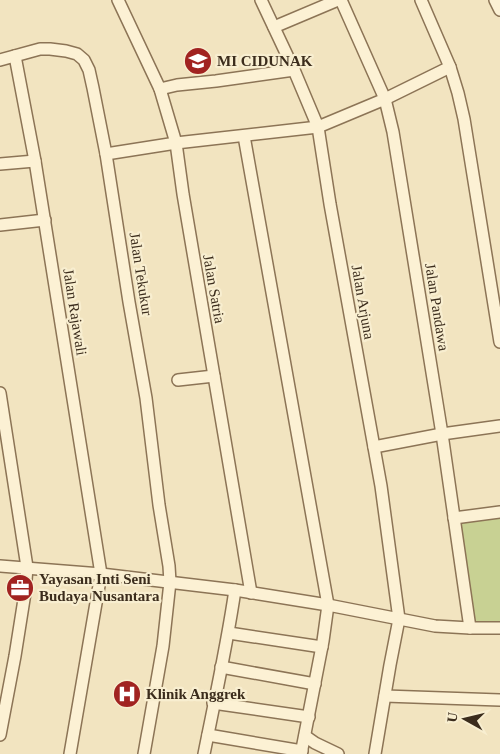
<svg xmlns="http://www.w3.org/2000/svg" width="500" height="754" viewBox="0 0 500 754" font-family="'Times New Roman',serif">
<style>
.green{fill:#c8d193}
.lines{fill:none;stroke-linecap:round;stroke-linejoin:round}
.minor-casing{stroke:#8c7456;stroke-width:14}
.minor{stroke:#fcf1d4;stroke-width:11}
.labels{text-anchor:middle;dominant-baseline:central;stroke-width:4.5;stroke-linejoin:round;paint-order:stroke}
.poi-label{font-size:15px;font-weight:bold;fill:#3b2c1c;stroke:#f8eed0;text-anchor:start}
.street-label{font-size:15px;fill:#3b2c1c;stroke:#f8eed0}
</style>
<rect width="100%" height="100%" fill="#f2e4c0"/>
<!-- green -->
<polygon class="green" points="500,518 500,624 476,626 459,523"/>
<g class="lines">
<defs>
<g id="minor">
<polyline points="118,0 160,89 176,143 183,194 251,593"/>
<polyline points="261,0 294,70 318,127 330,204 381,486 399,619 390,665 375,754"/>
<polyline points="341,0 385,99 393,132 442,434 470,628"/>
<polyline points="421,0 450,67 458,93 464,119 500,342"/>
<polyline points="495,0 500,10"/>
<polyline points="274,27 338,0"/>
<polyline points="15,56 35,161 101,574 70,754"/>
<polyline points="0,60 40,49 50,49 66,51 77,54 84,60 89,70 93,88 106,154 129,302 146,398 159,505 169,566 170,582 163,646 144,754"/>
<polyline points="160,89 177,85 216,81 294,70"/>
<polyline points="244,136 328,605 323,641 301,754"/>
<polyline points="106,154 176,143 318,127 385,99 450,67"/>
<polyline points="0,164 35,161"/>
<polyline points="0,225 45,220"/>
<polyline points="178,380 214,376"/>
<polyline points="0,393 27,567 25,593 15,656 0,735"/>
<polyline points="374,447 442,434 500,426"/>
<polyline points="454,518 500,512"/>
<polyline points="0,566 101,574 235,590 328,605 435,626 470,628 500,628"/>
<polyline points="229,633 322,647"/>
<polyline points="221,667 315,684"/>
<polyline points="385,696 500,700"/>
<polyline points="213,703 309,717"/>
<polyline points="208,735 302,751"/>
<polyline points="305,736 315,743 338,754"/>
<path d="M 204,754 C 215,699 227,645 235,590"/>
</g>
</defs>
<!-- minor casing -->
<use href="#minor" class="minor-casing"/>
<!-- minor -->
<use href="#minor" class="minor"/>
</g>
<!-- icons -->
<defs>
<symbol id="school-disc" viewBox="-11 -11 22 22"><circle r="9.5" fill="#a12321" stroke="#f8eed0"/><path d="M0-5L7-2L0 1L-7-2ZM-4 1L0 2.5L4 1V4Q0 6-4 4Z" fill="#fff"/></symbol>
<symbol id="office-disc" viewBox="-11 -11 22 22"><circle r="9.5" fill="#a12321" stroke="#f8eed0"/><path d="M-6-3h4V-5.5h4V-3h4V5H-6ZM-1-4.5V-3h2v-1.5ZM-6 0V1H6V0Z" fill="#fff"/></symbol>
<symbol id="hospital-disc" viewBox="-11 -11 22 22"><circle r="9.5" fill="#a12321" stroke="#f8eed0"/><path d="M-5-5h3v3.5h4V-5h3V5h-3V1.5h-4V5h-3Z" fill="#fff"/></symbol>
</defs>
<g fill-rule="evenodd">
<use href="#school-disc" x="182" y="45" width="32" height="32"/>
<use href="#office-disc" x="4" y="572" width="32" height="32"/>
<use href="#hospital-disc" x="111" y="678" width="32" height="32"/>
</g>
<g class="labels">
<!-- poi labels -->
<g class="poi-label">
<text x="217" y="61">MI CIDUNAK</text>
<text x="39" y="579">Yayasan Inti Seni<tspan x="39" dy="17">Budaya Nusantara</tspan></text>
<text x="146" y="694">Klinik Anggrek</text>
</g>
<!-- street labels -->
<g class="street-label">
<text transform="translate(141 274) rotate(81)">Jalan Tekukur</text>
<text transform="translate(214 289) rotate(80)">Jalan Satria</text>
<text transform="translate(363 302) rotate(80)">Jalan Arjuna</text>
<text transform="translate(437 307) rotate(81)">Jalan Pandawa</text>
<text transform="translate(75 312) rotate(81)">Jalan Rajawali</text>
</g>
</g>
<!-- north arrow -->
<g transform="translate(465 719) rotate(278)" stroke="#f8eed0" stroke-width="4" paint-order="stroke">
<path d="M0-4L9 19L0 12L-9 19Z" fill="#3b2c1c"/>
<text y="-8" font-size="14" font-weight="bold" text-anchor="middle" fill="#3b2c1c">U</text>
</g>
</svg>
